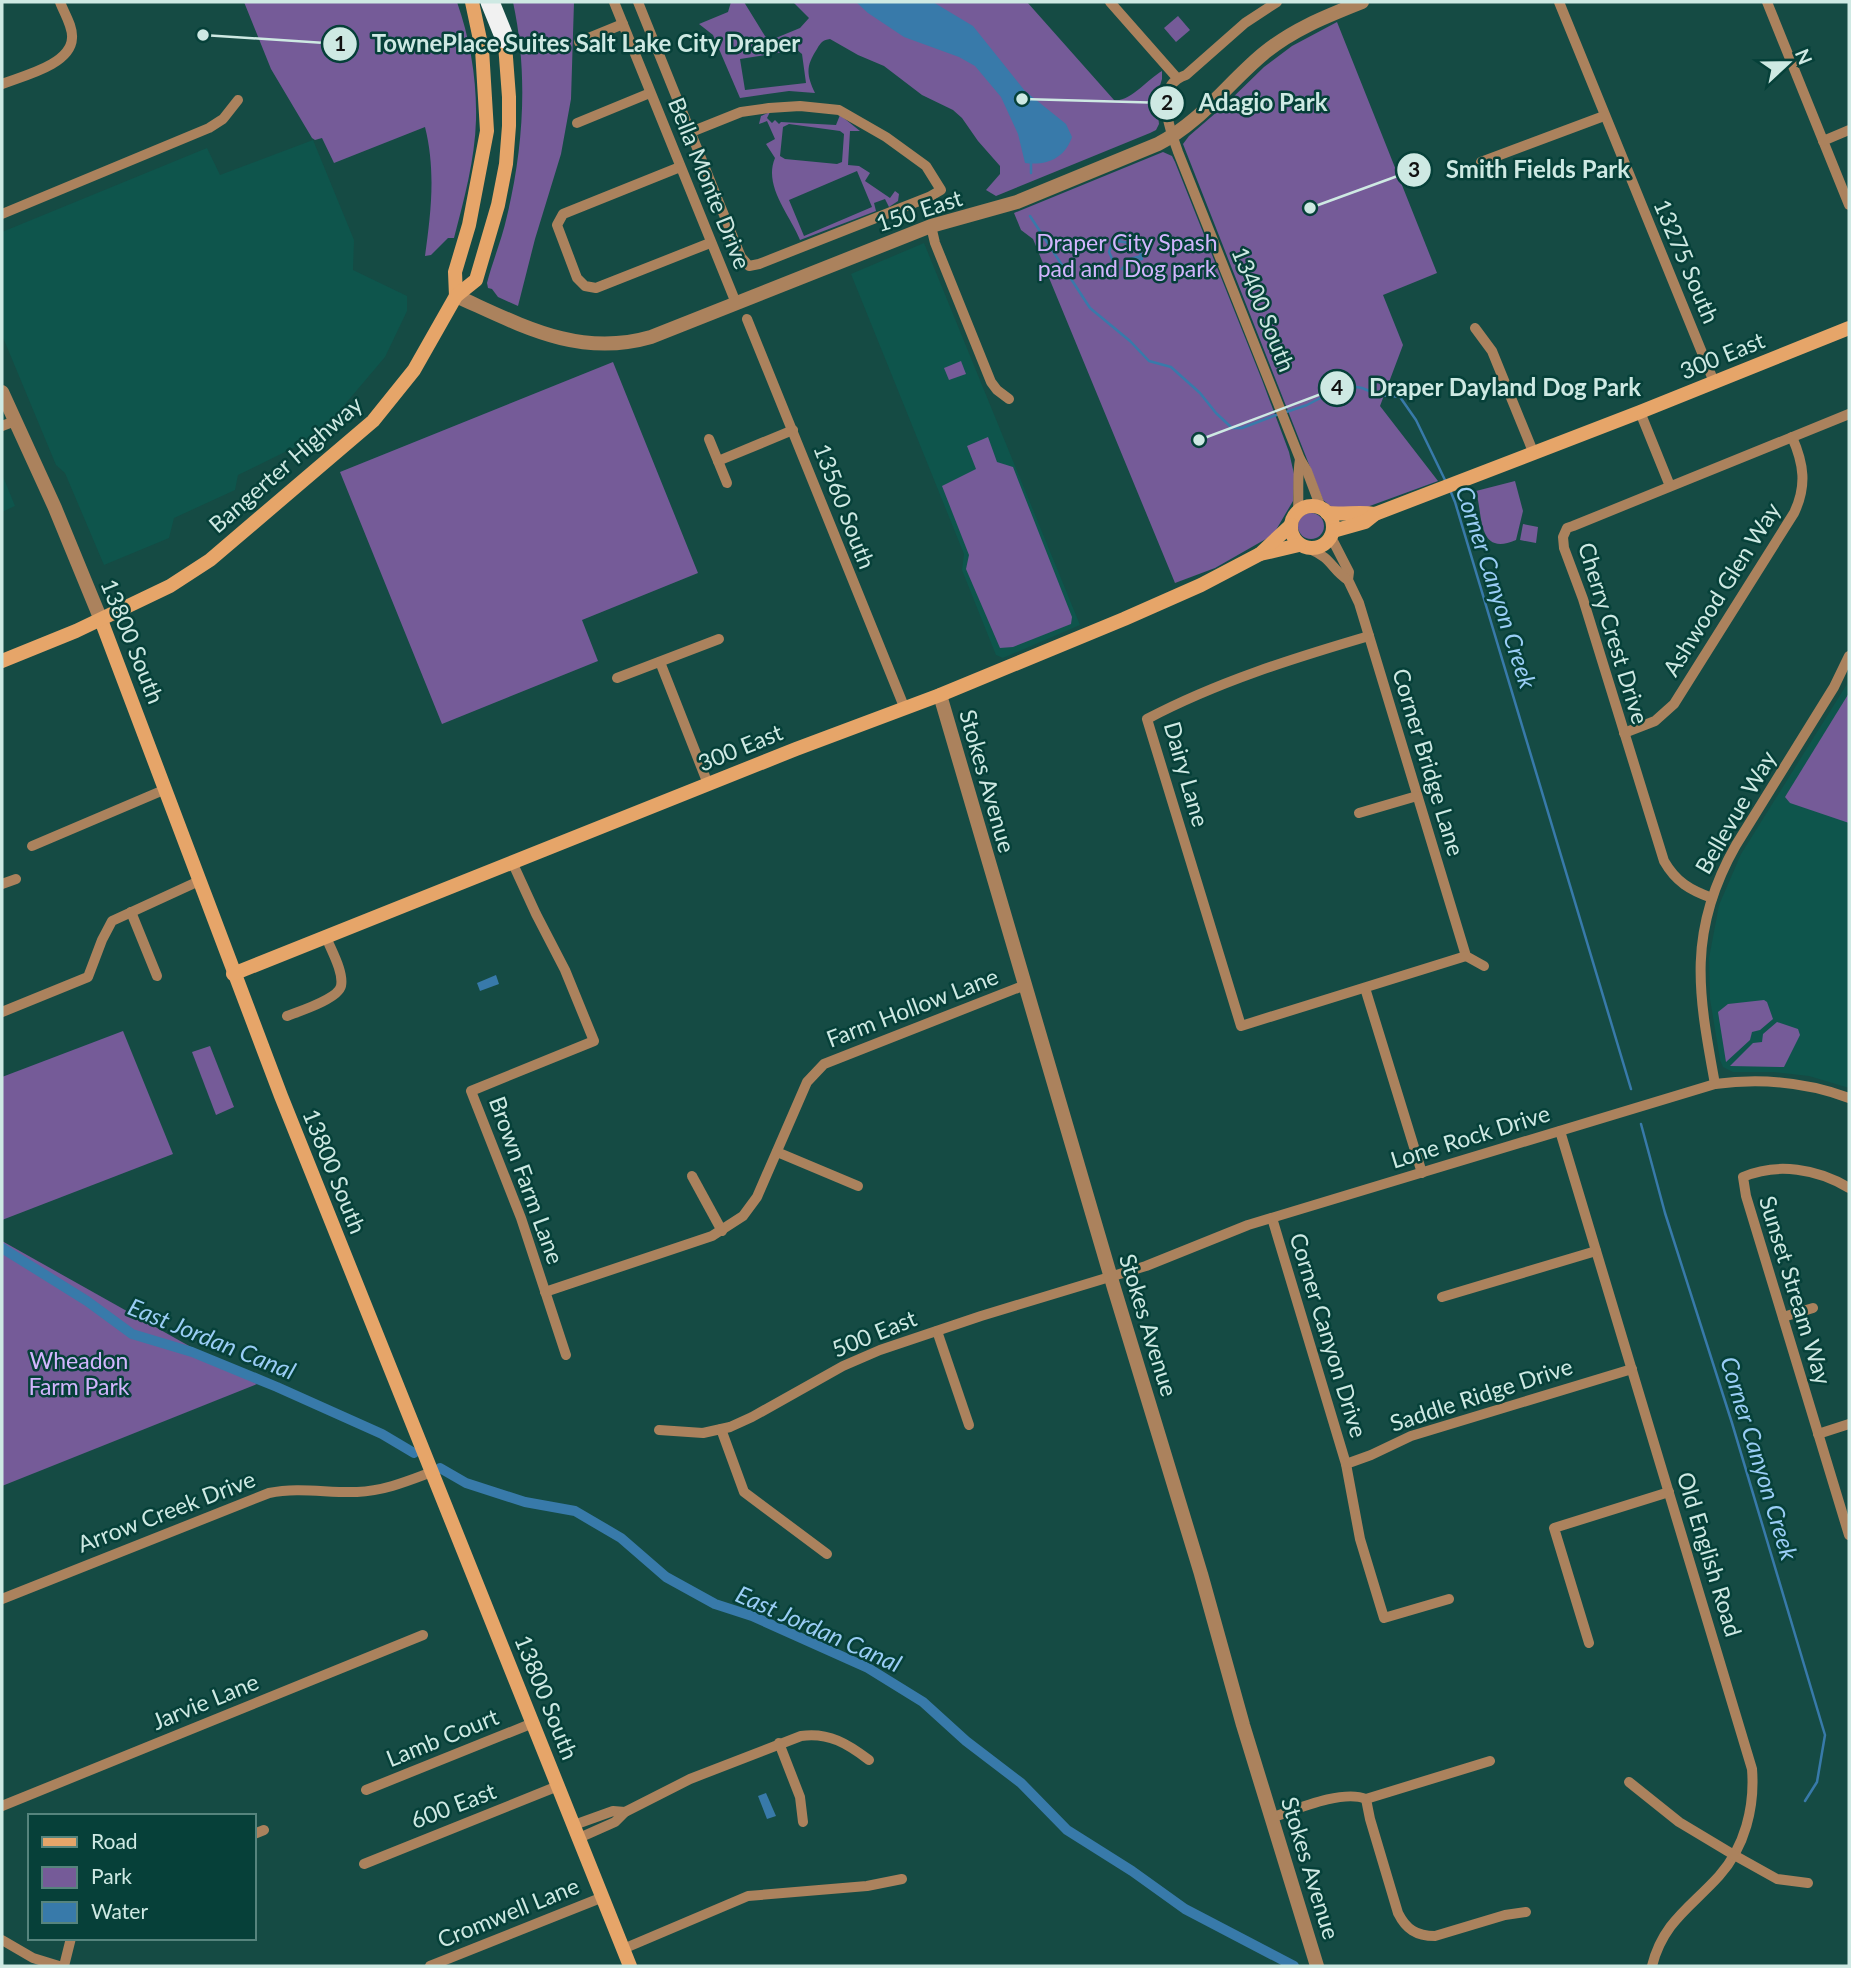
<svg xmlns="http://www.w3.org/2000/svg" width="1851" height="1968" viewBox="0 0 1851 1968" font-family="Lato,sans-serif">
<style>
.built{fill:#0e554c}
.green{fill:#755b98;fill-rule:evenodd}
.water{fill:#387aaa}
.lines{fill:none;stroke-linecap:round;stroke-linejoin:round}
.stream{stroke:#387aaa;stroke-width:2.5}
.canal{stroke:#387aaa;stroke-width:10}
.minor{stroke:#ab825d;stroke-width:10}
.tertiary{stroke:#ab825d;stroke-width:14}
.secondary{stroke:#e6a569;stroke-width:14}
.motorway{stroke:#f1f1f1;stroke-width:19}
.labels{text-anchor:middle;dominant-baseline:central;stroke-width:5;stroke-linejoin:round;paint-order:stroke}
.street-label{font-size:23px;fill:#cee9e3;stroke:#064039}
.park-label{font-size:23px;fill:#d2b5fd;stroke:#064039}
.water-label{font-size:24px;font-style:italic;fill:#9acdf5;stroke:#064039}
.leader{fill:none;stroke:#cee9e3;stroke-width:2.5}
.callout-dot{fill:#cee9e3;stroke:#064039;stroke-width:2.5}
.mark-label{font-size:21px;text-anchor:middle;font-weight:bold;fill:#111}
.callout-label{font-size:24px;text-anchor:middle;font-weight:bold;fill:#cee9e3;stroke:#064039;stroke-width:5;stroke-linejoin:round;paint-order:stroke}
</style>
<rect width="100%" height="100%" fill="#154b44"/>
<!-- built -->
<g class="built">
<polygon points="313,140 354,240 353,270 407,296 407,311 385,357 335,416 297,446 238,475 235,490 174,518 169,538 104,565 65,473 56,465 2,335 2,232 207,148 220,175"/>
<polygon points="924,243 1080,625 1003,658 996,655 962,570 964,554 851,274"/>
<polygon points="2,474 15,506 2,512"/>
<polygon points="1847,671 1849,673 1849,1088 1809,1076 1773,1072 1733,1072 1723,1067 1720,1060 1710,999 1709,958 1719,905 1741,854 1847,684"/>
</g>
<!-- green -->
<g class="green">
<path d="M 244,2 L 457,2 C 470,39 477,80 476,120 C 475,159 464,200 454,238 L 448,238 L 431,255 L 425,256 C 431,212 436,171 425,127 L 334,163 L 322,138 L 315,140 L 312,138 L 271,69 Z"/>
<path d="M 513,2 L 574,2 L 571,99 L 561,154 L 535,239 L 518,306 L 498,297 L 492,289 L 488,288 L 487,283 C 493,260 502,239 507,216 C 524,146 528,72 513,2 Z"/>
<path d="M 731,2 L 744,2 L 765,36 L 771,40 L 800,28 L 809,18 L 793,2 L 1027,2 L 1114,100 C 1129,103 1148,79 1162,71 L 1162,79 L 1156,98 L 1159,124 L 1156,130 L 1150,133 L 996,196 L 986,190 L 1000,174 L 1000,166 L 978,141 L 962,118 L 953,110 L 922,95 L 884,66 L 858,55 L 830,39 C 823,40 821,42 817,49 C 806,66 806,74 815,93 L 789,91 L 740,98 L 713,35 L 699,24 L 728,12 ZM 797,50 L 802,54 L 806,83 L 745,90 L 740,59 Z"/>
<polygon points="1178,16 1190,30 1176,42 1164,28"/>
<polygon points="1337,22 1437,273 1383,295 1403,345 1380,406 1438,481 1367,507 1333,508 1323,500 1183,144 1189,136 1225,105 1264,67 1292,46"/>
<path d="M 770,112 L 767,118 L 772,123 L 775,120 L 779,124 L 781,122 L 836,125 L 840,115 L 860,131 L 850,131 L 848,165 L 859,166 L 870,173 L 865,181 L 890,198 L 895,191 L 899,194 L 898,201 L 889,207 L 885,199 L 874,203 L 876,211 L 800,240 C 790,215 763,186 775,158 L 766,144 L 775,139 L 767,121 L 759,124 L 761,116 ZM 789,124 L 840,131 L 844,134 L 842,162 L 837,164 L 785,159 L 780,156 L 783,127 ZM 857,171 L 872,207 L 804,236 L 789,200 Z"/>
<polygon points="1163,152 1172,156 1175,162 1262,380 1289,452 1294,474 1293,501 1273,535 1215,568 1175,583 1033,239 1021,230 1014,213"/>
<polygon points="961,361 966,374 949,380 944,368"/>
<polygon points="613,362 698,573 582,620 598,661 442,724 340,472"/>
<polygon points="988,437 997,462 1013,467 1072,617 1071,624 1013,647 1000,648 966,569 969,555 942,486 976,469 967,446"/>
<path d="M 1515,481 L 1523,511 L 1516,540 C 1477,557 1483,515 1476,491 Z"/>
<circle cx="1311" cy="526" r="13"/>
<polygon points="1523,524 1538,527 1536,543 1520,540"/>
<polygon points="1849,693 1849,823 1790,803 1785,797"/>
<polygon points="1764,1000 1767,1002 1773,1019 1760,1030 1752,1032 1750,1040 1726,1062 1718,1012 1728,1004"/>
<polygon points="1777,1022 1798,1029 1800,1035 1784,1067 1730,1066 1753,1043 1762,1042 1763,1034"/>
<polygon points="123,1031 173,1154 2,1220 2,1077"/>
<polygon points="210,1046 234,1107 216,1115 192,1052"/>
<polygon points="2,1241 257,1384 2,1486"/>
</g>
<!-- water -->
<g class="water">
<path d="M 856,2 L 933,2 L 973,26 L 1025,91 L 1066,124 L 1072,137 C 1065,158 1047,166 1025,163 L 1018,134 L 1001,97 L 975,66 L 959,57 L 904,37 L 868,13 Z"/>
<polygon points="496,975 499,984 480,991 477,983"/>
<polygon points="766,1793 776,1816 767,1819 758,1796"/>
</g>
<g class="lines">
<!-- stream -->
<g class="stream">
<polyline points="1031,173 1031,162"/>
<polyline points="1030,216 1090,308 1130,341 1149,361 1171,367 1200,393 1216,413 1232,428 1242,428 1279,414"/>
<polyline points="1119,241 1121,237 1133,235"/>
<polyline points="1129,262 1130,259 1141,256"/>
<polyline points="1116,267 1109,252 1112,243 1118,241 1129,243 1133,235"/>
<polyline points="1122,269 1128,262 1142,259 1139,249 1133,245 1132,239"/>
<polyline points="1286,412 1307,405 1345,385 1362,388 1379,395 1400,397 1416,420 1445,480"/>
<polyline points="1450,490 1455,502 1631,1089"/>
<polyline points="1641,1124 1665,1213 1732,1423 1825,1735 1817,1782 1805,1801"/>
</g>
<!-- canal -->
<g class="canal">
<polyline points="2,1248 87,1301 132,1334 192,1352 277,1387 382,1434 414,1453"/>
<polyline points="440,1468 466,1483 525,1502 575,1511 621,1538 666,1577 715,1604 752,1616 868,1668 923,1702 966,1741 1021,1783 1067,1830 1132,1871 1185,1909 1294,1966"/>
</g>
<!-- minor -->
<g class="minor">
<polyline points="614,2 736,303"/>
<path d="M 638,2 C 672,87 707,172 741,257 L 749,266 L 759,264 L 929,197 L 941,190 L 926,166 L 886,137 L 839,110 L 800,106 L 769,108 L 741,112 L 691,132"/>
<polyline points="1110,2 1177,78"/>
<path d="M 1277,2 L 1245,23 L 1186,75 C 1152,86 1170,129 1178,152 L 1300,459 L 1307,471 L 1321,508"/>
<polyline points="1559,2 1714,382"/>
<polyline points="1767,2 1849,205"/>
<polyline points="579,42 623,24"/>
<path d="M 2,84 C 22,76 71,65 72,38 C 73,26 64,13 60,2"/>
<polyline points="577,123 650,93"/>
<polyline points="1823,141 1849,130"/>
<polyline points="1481,162 1604,116"/>
<polyline points="680,167 563,214 557,225 577,278 585,286 596,288 710,243"/>
<polyline points="2,214 209,128 223,119 238,100"/>
<polyline points="931,226 935,243 991,382 997,390 1009,399"/>
<polyline points="747,319 905,709"/>
<polyline points="1475,328 1492,351 1534,454"/>
<polyline points="1640,412 1670,486"/>
<polyline points="2,426 15,421"/>
<polyline points="709,439 727,483"/>
<polyline points="718,461 793,430"/>
<path d="M 1298,511 C 1299,494 1297,476 1300,459"/>
<polyline points="1331,537 1349,572 1348,580 1359,603 1466,956 1484,966"/>
<path d="M 1310,549 C 1332,558 1332,570 1348,580"/>
<path d="M 1369,636 C 1294,658 1217,682 1147,719 L 1241,1026 L 1466,956"/>
<polyline points="660,662 708,784"/>
<polyline points="617,678 719,639"/>
<path d="M 1624,733 L 1655,721 L 1674,704 L 1794,513 C 1807,486 1804,464 1792,437"/>
<polyline points="1359,813 1417,796"/>
<polyline points="32,846 166,789"/>
<polyline points="513,864 536,914 565,970 594,1041 471,1091 521,1218 566,1355"/>
<polyline points="2,884 16,879"/>
<path d="M 1712,898 C 1690,890 1676,882 1664,861 L 1583,599 L 1564,548 L 1563,537 L 1567,528 L 1573,526 L 1849,414"/>
<polyline points="131,912 157,976"/>
<polyline points="1365,988 1422,1173"/>
<polyline points="2,1012 88,977 102,940 112,921 199,881"/>
<path d="M 287,1016 C 300,1011 338,999 341,986 C 344,972 331,950 326,937"/>
<path d="M 1715,1084 C 1698,992 1687,931 1736,845 L 1834,687 L 1849,656"/>
<path d="M 1560,1131 L 1752,1769 C 1755,1807 1745,1847 1719,1876 C 1691,1907 1663,1922 1652,1966"/>
<polyline points="777,1152 858,1186"/>
<polyline points="692,1176 722,1231"/>
<path d="M 1849,1188 C 1818,1169 1777,1162 1743,1177 L 1746,1196 L 1849,1535"/>
<polyline points="1272,1218 1346,1464 1360,1539 1384,1618 1449,1599"/>
<polyline points="545,1292 712,1236 743,1216 757,1197 807,1082 824,1064 1025,985"/>
<polyline points="1442,1297 1596,1251"/>
<polyline points="1783,1317 1813,1308"/>
<polyline points="937,1331 969,1425"/>
<polyline points="721,1429 744,1492 827,1554"/>
<path d="M 659,1430 L 703,1433 L 730,1427 L 752,1417 L 843,1366 L 880,1350 L 981,1316 L 1146,1266 L 1248,1225 L 1715,1084 C 1761,1078 1806,1082 1849,1098"/>
<polyline points="1818,1434 1849,1424"/>
<polyline points="1346,1464 1371,1455 1411,1436 1632,1369"/>
<path d="M 2,1599 L 269,1493 C 299,1487 327,1493 357,1492 C 384,1491 408,1481 432,1472"/>
<polyline points="1589,1643 1554,1528 1669,1492"/>
<polyline points="779,1743 800,1797 803,1822"/>
<polyline points="1629,1782 1679,1822 1734,1855 1777,1879 1808,1883"/>
<polyline points="366,1790 533,1723"/>
<path d="M 1366,1799 L 1370,1819 L 1398,1913 C 1406,1929 1416,1936 1435,1936 L 1505,1915 L 1526,1912"/>
<polyline points="1366,1799 1490,1761"/>
<polyline points="2,1806 423,1635"/>
<path d="M 1271,1818 C 1295,1810 1342,1789 1366,1799"/>
<polyline points="574,1825 613,1811 625,1812"/>
<polyline points="254,1834 264,1830"/>
<path d="M 579,1838 L 615,1822 L 625,1812 L 690,1779 L 801,1736 C 829,1732 848,1744 869,1760"/>
<polyline points="364,1864 558,1786"/>
<polyline points="2,1940 33,1958 59,1966"/>
<polyline points="623,1949 748,1896 867,1886 902,1879"/>
<polyline points="64,1966 71,1938"/>
<polyline points="430,1966 603,1897"/>
</g>
<!-- tertiary -->
<g class="tertiary">
<path d="M 456,296 C 521,325 578,358 651,337 L 931,226 L 1017,202 L 1158,144 C 1201,122 1227,84 1263,54 C 1293,29 1327,16 1362,2"/>
<polyline points="2,392 55,508 101,620"/>
<polyline points="940,695 1114,1288 1201,1574 1243,1725 1317,1966"/>
</g>
<!-- secondary -->
<g class="secondary">
<polyline points="456,296 455,272 469,225 487,131 482,49 472,2"/>
<circle cx="1312" cy="527" r="21"/>
<path d="M 1327,513 C 1344,515 1359,511 1375,514"/>
<polyline points="1333,531 1365,522 1375,514 1640,412 1849,328"/>
<polyline points="1260,554 1299,545"/>
<polyline points="101,620 281,1096 630,1966"/>
<polyline points="2,661 76,631 170,586 210,560 373,421 414,370 456,296 476,280 498,205 506,164 509,126 509,97 504,31"/>
<polyline points="233,974 796,749 940,695 1124,619 1201,585 1260,554 1291,525"/>
</g>
<!-- motorway -->
<polyline class="motorway" points="490,2 505,39"/>
</g>
<g class="labels">
<!-- street labels -->
<g class="street-label">
<text transform="translate(710 183) rotate(68)">Bella Monte Drive</text>
<text transform="translate(919 210) rotate(-18)">150 East</text>
<text transform="translate(1687 261) rotate(67)">13275 South</text>
<text transform="translate(1264 309) rotate(68)">13400 South</text>
<text transform="translate(1722 355) rotate(-22)">300 East</text>
<text transform="translate(285 464) rotate(-41)">Bangerter Highway</text>
<text transform="translate(845 506) rotate(69)">13560 South</text>
<text transform="translate(1721 589) rotate(-58)">Ashwood Glen Way</text>
<text transform="translate(1614 633) rotate(73)">Cherry Crest Drive</text>
<text transform="translate(133 641) rotate(68)">13800 South</text>
<text transform="translate(740 747) rotate(-22)">300 East</text>
<text transform="translate(1429 762) rotate(73)">Corner Bridge Lane</text>
<text transform="translate(1187 774) rotate(74)">Dairy Lane</text>
<text transform="translate(988 781) rotate(74)">Stokes Avenue</text>
<text transform="translate(1735 812) rotate(-60)">Bellevue Way</text>
<text transform="translate(912 1007) rotate(-21)">Farm Hollow Lane</text>
<text transform="translate(1470 1136) rotate(-17)">Lone Rock Drive</text>
<text transform="translate(335 1171) rotate(68)">13800 South</text>
<text transform="translate(527 1180) rotate(70)">Brown Farm Lane</text>
<text transform="translate(1796 1290) rotate(73)">Sunset Stream Way</text>
<text transform="translate(1149 1325) rotate(73)">Stokes Avenue</text>
<text transform="translate(874 1333) rotate(-22)">500 East</text>
<text transform="translate(1329 1335) rotate(73)">Corner Canyon Drive</text>
<text transform="translate(1481 1394) rotate(-18)">Saddle Ridge Drive</text>
<text transform="translate(166 1511) rotate(-21)">Arrow Creek Drive</text>
<text transform="translate(1710 1554) rotate(73)">Old English Road</text>
<text transform="translate(547 1697) rotate(68)">13800 South</text>
<text transform="translate(205 1701) rotate(-22)">Jarvie Lane</text>
<text transform="translate(442 1737) rotate(-22)">Lamb Court</text>
<text transform="translate(453 1805) rotate(-21)">600 East</text>
<text transform="translate(1311 1868) rotate(73)">Stokes Avenue</text>
<text transform="translate(508 1912) rotate(-22)">Cromwell Lane</text>
</g>
<!-- park labels -->
<g class="park-label">
<text x="1127" y="242">Draper City Spash<tspan x="1127" dy="26">pad and Dog park</tspan></text>
<text x="79" y="1360">Wheadon<tspan x="79" dy="26">Farm Park</tspan></text>
</g>
<!-- water labels -->
<g class="water-label">
<text transform="translate(1497 587) rotate(72)">Corner Canyon Creek</text>
<text transform="translate(212 1338) rotate(22)">East Jordan Canal</text>
<text transform="translate(1760 1458) rotate(73)">Corner Canyon Creek</text>
<text transform="translate(819 1628) rotate(24)">East Jordan Canal</text>
</g>
</g>
<!-- callouts -->
<path class="leader" d="M203 35L340 44M1022 99L1167 103M1310 208L1414 170M1199 440L1337 388"/>
<g class="callout-dot">
<circle cx="203" cy="35" r="7"/>
<circle cx="1022" cy="99" r="7"/>
<circle cx="1310" cy="208" r="7"/>
<circle cx="1199" cy="440" r="7"/>
<circle cx="340" cy="44" r="18"/>
<circle cx="1167" cy="103" r="18"/>
<circle cx="1414" cy="170" r="18"/>
<circle cx="1337" cy="388" r="18"/>
</g>
<g class="mark-label">
<text x="340" y="51">1</text>
<text x="1167" y="110">2</text>
<text x="1414" y="177">3</text>
<text x="1337" y="395">4</text>
</g>
<g class="callout-label">
<text x="586" y="52">TownePlace Suites Salt Lake City Draper</text>
<text x="1263" y="111">Adagio Park</text>
<text x="1538" y="178">Smith Fields Park</text>
<text x="1505" y="396">Draper Dayland Dog Park</text>
</g>
<!-- border -->
<rect width="1851" height="1968" fill="none" stroke="#cee9e3" stroke-width="7"/>
<!-- legend -->
<rect x="28" y="1814" width="228" height="126" fill="#064039" stroke="#56847d" stroke-width="2"/>
<rect x="42" y="1837" width="35" height="10" fill="#e6a569" stroke="#56847d" stroke-width="2"/>
<text x="91" y="1849" font-size="21" fill="#cee9e3">Road</text>
<rect x="42" y="1867" width="35" height="21" fill="#755b98" stroke="#56847d" stroke-width="2"/>
<text x="91" y="1884" font-size="21" fill="#cee9e3">Park</text>
<rect x="42" y="1902" width="35" height="21" fill="#387aaa" stroke="#56847d" stroke-width="2"/>
<text x="91" y="1919" font-size="21" fill="#cee9e3">Water</text>
<!-- north arrow -->
<g transform="translate(1788 63) rotate(68)" stroke="#064039" stroke-width="5" paint-order="stroke">
<path d="M0-5L12 26L0 18L-12 26Z" fill="#cee9e3"/>
<text y="-10" font-size="19" font-weight="bold" text-anchor="middle" fill="#cee9e3">N</text>
</g>
</svg>
